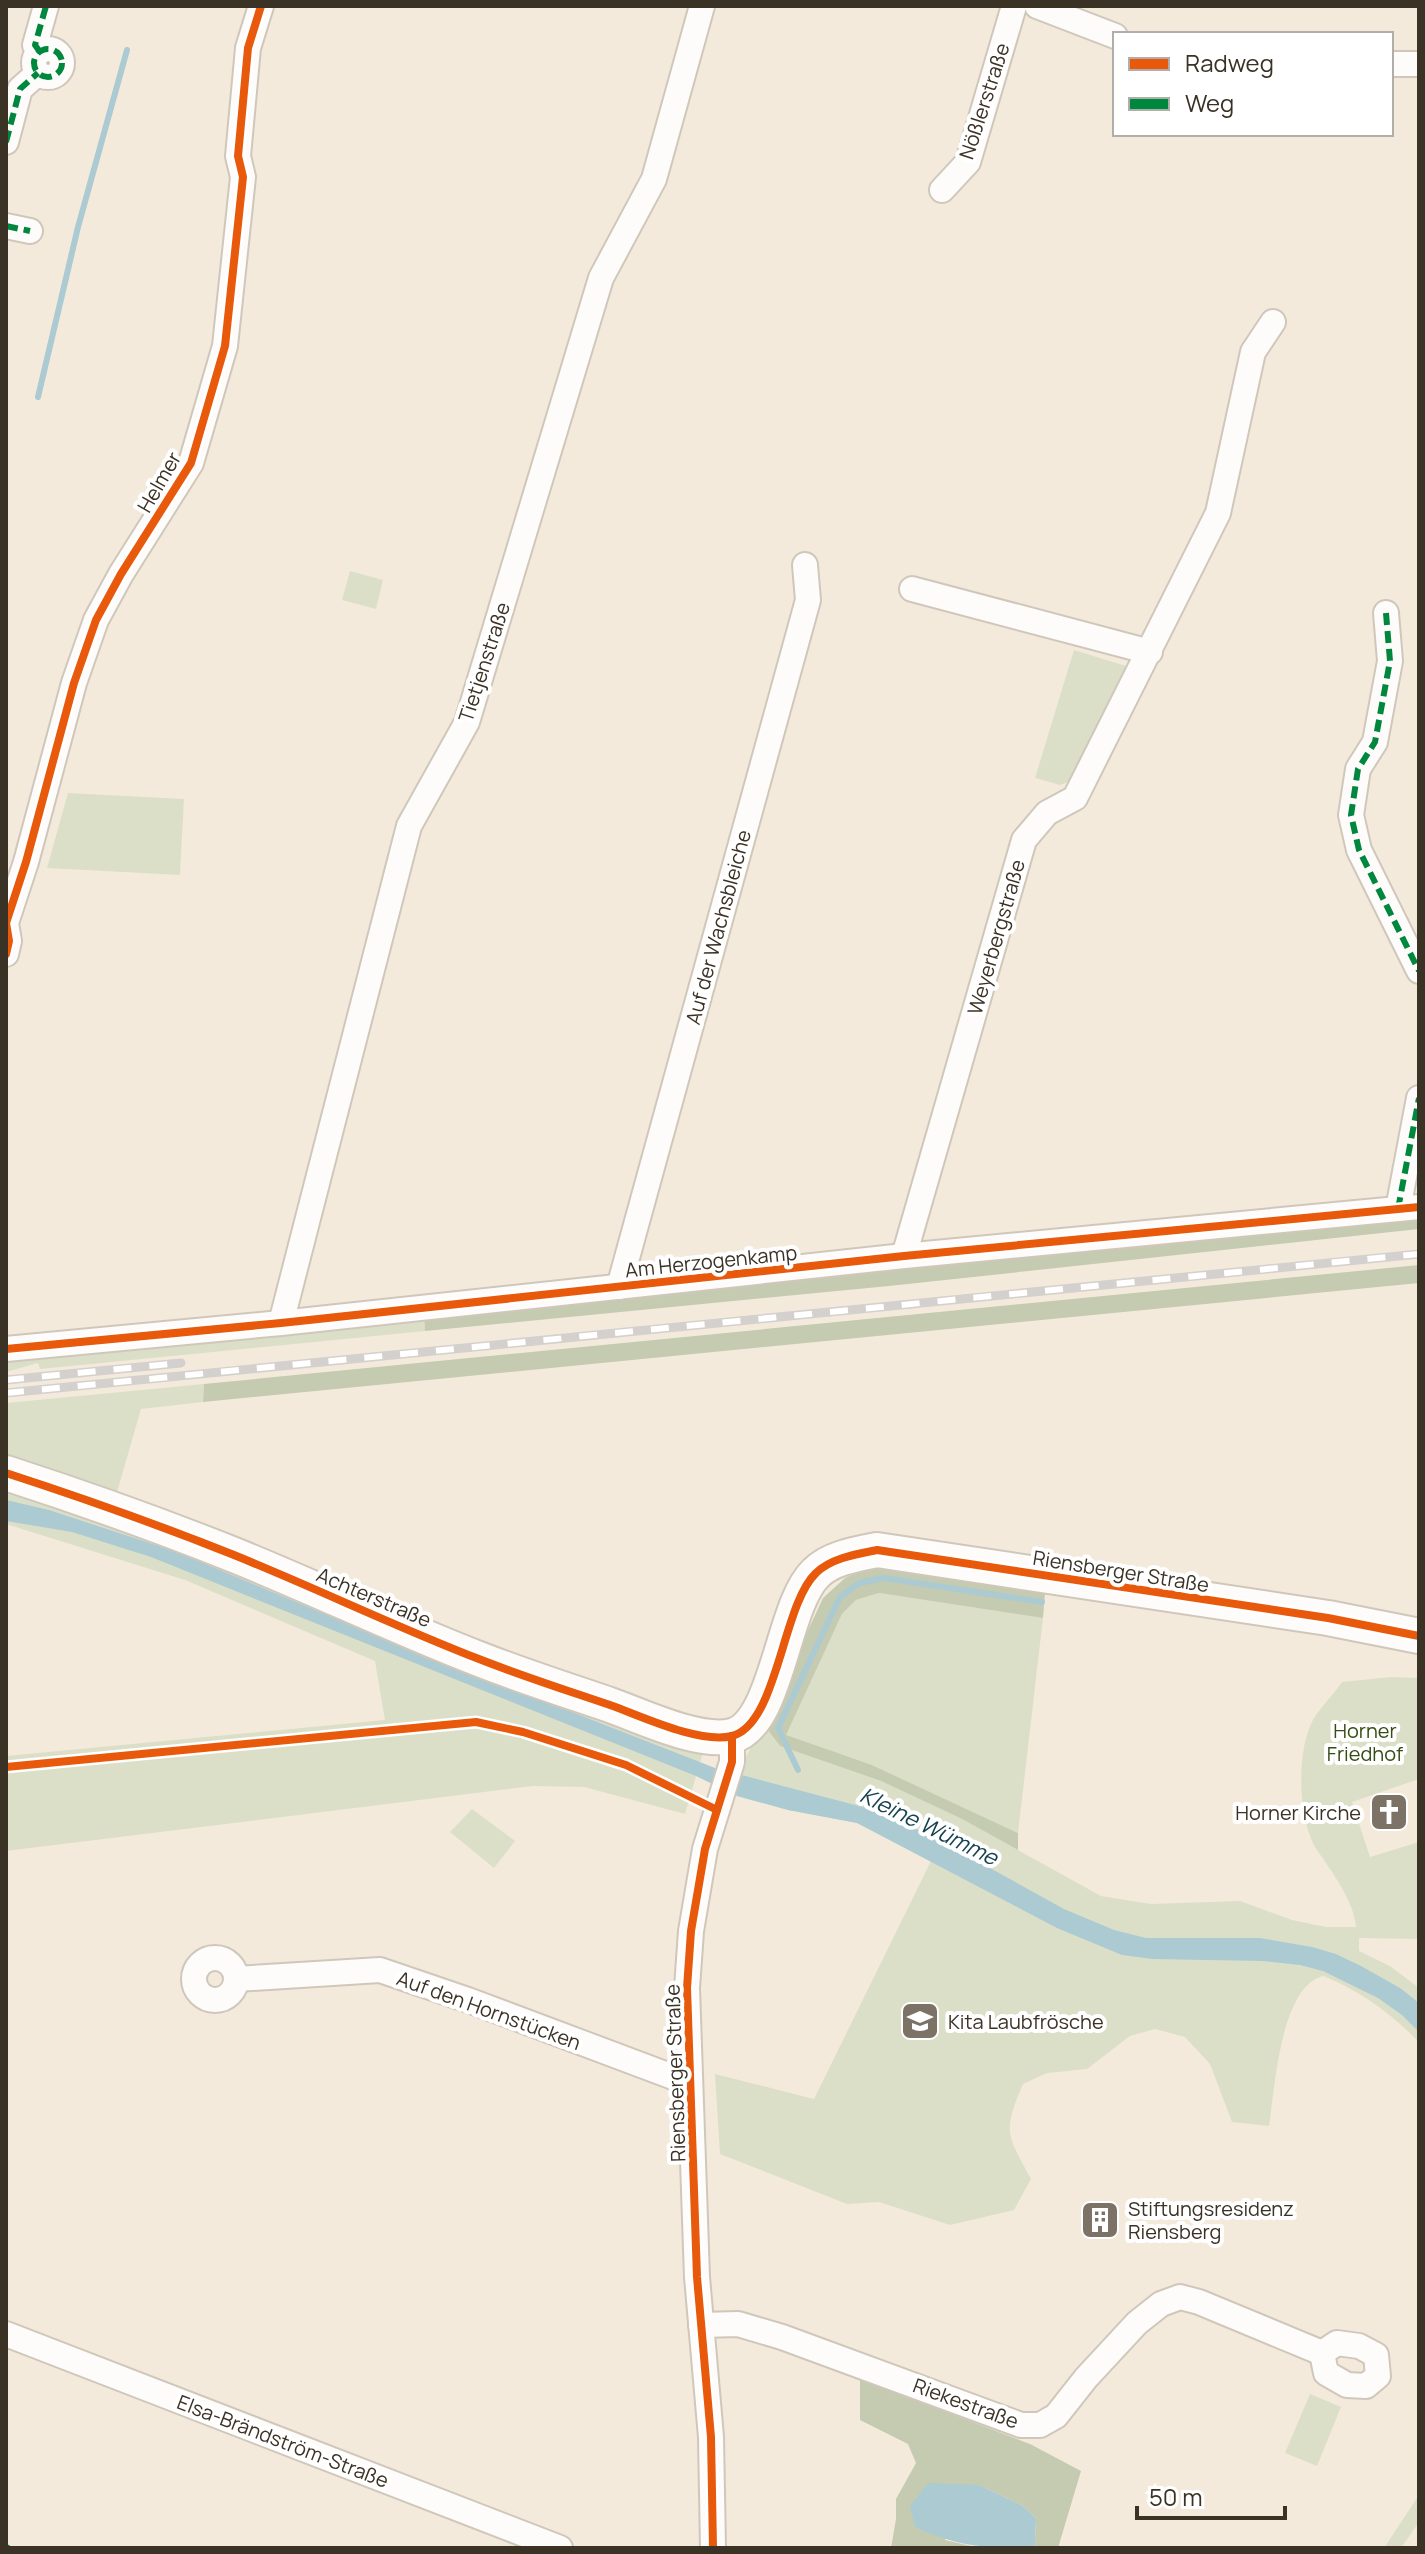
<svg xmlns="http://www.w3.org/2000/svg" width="1425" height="2554" viewBox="0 0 1425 2554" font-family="Manrope,sans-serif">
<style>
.green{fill:#dbdfc8}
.forest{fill:#c5cbb0}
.water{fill:#abcad2}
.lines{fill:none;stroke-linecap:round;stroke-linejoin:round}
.stream{stroke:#abcad2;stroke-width:6}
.street-casing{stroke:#d0c7bb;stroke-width:28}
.secondary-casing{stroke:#d0c7bb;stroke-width:38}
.street{stroke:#fdfcfa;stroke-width:24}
.secondary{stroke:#fdfcfa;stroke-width:34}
.rail-casing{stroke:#d4d0cd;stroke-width:9}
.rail{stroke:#fff;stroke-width:6;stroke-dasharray:18;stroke-linecap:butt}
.quiet{stroke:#00873e;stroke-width:6;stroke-dasharray:12 6;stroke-linecap:butt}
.cycleway-casing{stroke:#fff;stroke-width:13}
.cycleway{stroke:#e8590c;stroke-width:8}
.labels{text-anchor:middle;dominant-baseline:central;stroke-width:8;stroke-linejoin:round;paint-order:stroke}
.street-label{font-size:20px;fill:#3b3226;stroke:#fff}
.park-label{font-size:20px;fill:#354c14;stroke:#fff}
.poi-label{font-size:20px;fill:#3b3226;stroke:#fff;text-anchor:start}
.water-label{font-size:22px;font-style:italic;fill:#17424f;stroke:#fff}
</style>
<rect width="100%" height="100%" fill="#f4eadc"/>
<!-- green -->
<g class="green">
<polygon points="350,571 383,580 376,609 342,600"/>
<polygon points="1074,650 1126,666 1071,781 1060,785 1035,778"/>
<polygon points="68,793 184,799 180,875 47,868"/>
<polygon points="424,1314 425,1331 40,1369 38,1363 6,1372 6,1355"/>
<polygon points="204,1384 203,1402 141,1409 117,1492 6,1456 6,1403"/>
<polygon points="6,1486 704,1749 685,1814 584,1787 533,1786 6,1851 6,1756 385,1720 375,1661 185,1580 6,1524"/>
<polygon points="879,1593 1043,1618 1018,1833 872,1765 785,1736 842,1614 856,1600"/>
<path d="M 1391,1677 L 1419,1678 L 1419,1779 L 1352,1802 L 1370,1857 L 1419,1842 L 1419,1939 L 1359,1938 L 1359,1951 L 1390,1966 L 1419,1988 L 1419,2042 C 1390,2013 1361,1991 1323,1976 C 1280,1987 1275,2089 1269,2126 L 1232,2122 L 1210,2064 L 1185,2037 L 1155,2029 L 1130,2036 L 1087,2069 L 1047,2073 L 1023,2084 C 1002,2133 1007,2134 1031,2179 L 1014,2210 L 950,2225 L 879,2202 L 847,2204 L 720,2154 L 715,2074 L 814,2099 L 931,1861 L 857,1823 L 788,1810 L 737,1796 L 742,1763 L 764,1725 L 780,1746 L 881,1781 L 962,1819 L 1101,1896 L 1151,1904 L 1240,1901 L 1292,1920 L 1326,1927 L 1356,1927 C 1354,1901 1332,1872 1317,1850 C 1298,1821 1296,1753 1312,1722 C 1317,1711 1334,1694 1342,1682 Z"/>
<polygon points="472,1809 515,1841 494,1868 450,1832"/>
<polygon points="1310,2394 1341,2407 1317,2466 1285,2453"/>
<polygon points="1419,2495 1419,2522 1401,2548 1384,2548"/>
</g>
<!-- forest -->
<g class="forest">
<polygon points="1419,1215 1419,1229 889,1286 425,1331 424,1314"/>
<polygon points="1419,1265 1419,1283 203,1402 204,1384"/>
<polygon points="868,1567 888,1567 1045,1593 1043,1618 879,1593 856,1600 842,1614 786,1735 872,1765 1018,1833 1018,1850 962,1819 881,1781 780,1746 764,1725 823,1598 845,1578"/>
<polygon points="860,2379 1030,2444 1081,2471 1058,2548 1032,2548 1035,2544 1036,2518 1023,2506 979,2485 945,2540 979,2548 891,2548 896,2519 896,2499 916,2463 908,2444 860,2420"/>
</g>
<!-- water -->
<g class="water">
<polygon points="6,1500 49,1510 177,1552 370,1633 715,1768 874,1810 932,1836 1064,1909 1114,1930 1146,1938 1260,1938 1312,1947 1336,1954 1361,1966 1400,1988 1419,2003 1419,2032 1402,2015 1378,1998 1323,1971 1300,1965 1262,1961 1153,1959 1122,1955 1057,1928 857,1823 788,1810 737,1796 696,1776 151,1557 72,1532 6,1521"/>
<path d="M 928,2483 L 979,2485 L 1023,2506 L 1036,2518 L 1035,2544 L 1032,2548 C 984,2548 959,2547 915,2527 L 910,2506 Z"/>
</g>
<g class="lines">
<!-- stream -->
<g class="stream">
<polyline points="38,397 78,227 127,50"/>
<polyline points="798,1770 778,1728 840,1597 859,1583 884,1578 1042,1602"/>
</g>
<defs>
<g id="street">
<polyline points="1037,6 1115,36"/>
<circle cx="48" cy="63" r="14"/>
<polyline points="40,52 35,45 46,6"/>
<polyline points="1391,64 1419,64"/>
<polyline points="6,142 20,89 38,73"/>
<polyline points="942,190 968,162 1014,6"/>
<polyline points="6,226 30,231"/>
<polyline points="912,589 1150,652"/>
<polyline points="1386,613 1390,661 1375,742 1358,769 1351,815 1359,850 1419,971"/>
<polyline points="6,954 9,941 6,923 26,862 74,683 96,620 121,574 191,463 225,346 243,177 238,156 248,48 261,6"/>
<polyline points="1398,1209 1419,1098"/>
<polyline points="904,1256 1024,840 1047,813 1075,798 1218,513 1253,352 1273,322"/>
<polyline points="619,1287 808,600 805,565"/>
<polyline points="281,1323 409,826 467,722 601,278 654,179 702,6"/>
<polyline points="6,1349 281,1323 904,1256 1419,1207"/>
<circle cx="215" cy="1979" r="21"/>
<polyline points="236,1979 380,1970 468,2000 689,2083"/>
<polyline points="701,2325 738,2324 782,2337 1021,2425 1040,2425 1056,2416 1086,2378 1137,2323 1161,2304 1180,2297 1199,2302 1322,2353"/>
<polyline points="6,2334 560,2548"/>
<polygon points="1337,2343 1359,2346 1376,2355 1378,2376 1366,2386 1347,2385 1326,2373 1322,2353"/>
<polyline points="713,2548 711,2437 697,2277 687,1988 691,1931 705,1849 732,1762 732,1736"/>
</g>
<path id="secondary" d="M 6,1473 C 83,1498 159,1525 234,1555 C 316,1588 396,1627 479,1659 C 522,1676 566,1690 610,1705 C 641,1716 699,1744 732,1736 C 778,1724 782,1605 816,1573 C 831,1558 857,1554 877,1550 L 1328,1618 L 1419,1636"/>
</defs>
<!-- street casing -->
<use href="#street" class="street-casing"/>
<!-- secondary casing -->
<use href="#secondary" class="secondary-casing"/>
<!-- street -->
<use href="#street" class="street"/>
<!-- secondary -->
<use href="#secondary" class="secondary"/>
<defs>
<g id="rail">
<polyline points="6,1380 181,1363"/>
<polyline points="6,1393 1419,1254"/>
</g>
</defs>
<!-- rail casing -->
<use href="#rail" class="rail-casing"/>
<!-- rail -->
<use href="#rail" class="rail"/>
<!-- quiet -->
<g class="quiet">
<circle cx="48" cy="63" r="14"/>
<polyline points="40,52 35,45 46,6"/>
<polyline points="6,142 20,89 38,73"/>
<polyline points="6,226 30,231"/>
<polyline points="1386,613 1390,661 1375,742 1358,769 1351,815 1359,850 1419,971"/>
<polyline points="1398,1209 1419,1098"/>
<polyline points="6,2547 9,2548"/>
</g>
<defs>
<g id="cycleway">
<polyline points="6,954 9,941 6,923 26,862 74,683 96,620 121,574 191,463 225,346 243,177 238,156 248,48 261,6"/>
<polyline points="6,1349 281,1323 904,1256 1419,1207"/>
<path d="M 6,1473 C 83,1498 159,1525 234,1555 C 316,1588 396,1627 479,1659 C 522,1676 566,1690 610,1705 C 641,1716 699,1744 732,1736 C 778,1724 782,1605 816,1573 C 831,1558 857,1554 877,1550 L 1328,1618 L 1419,1636"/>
<polyline points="6,1767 476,1722 523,1732 626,1765 717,1810"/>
<polyline points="713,2548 711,2437 697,2277 687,1988 691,1931 705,1849 732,1762 732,1736"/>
</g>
</defs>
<!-- cycleway casing -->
<use href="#cycleway" class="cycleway-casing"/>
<!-- cycleway -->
<use href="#cycleway" class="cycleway"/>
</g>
<!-- icons -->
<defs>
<symbol id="church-square" viewBox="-11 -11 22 22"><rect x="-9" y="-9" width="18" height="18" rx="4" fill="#7c7266" stroke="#fff"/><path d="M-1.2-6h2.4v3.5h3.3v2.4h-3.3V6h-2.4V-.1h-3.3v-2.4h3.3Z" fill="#fff"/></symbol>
<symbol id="school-square" viewBox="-11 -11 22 22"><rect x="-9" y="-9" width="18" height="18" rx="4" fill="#7c7266" stroke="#fff"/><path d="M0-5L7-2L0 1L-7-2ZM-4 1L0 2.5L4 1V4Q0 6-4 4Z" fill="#fff"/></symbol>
<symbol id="building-square" viewBox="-11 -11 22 22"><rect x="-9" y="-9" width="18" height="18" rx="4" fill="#7c7266" stroke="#fff"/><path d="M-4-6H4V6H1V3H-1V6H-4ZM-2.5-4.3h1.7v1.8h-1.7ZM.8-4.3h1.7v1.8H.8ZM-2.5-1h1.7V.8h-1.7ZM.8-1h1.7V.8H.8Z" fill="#fff"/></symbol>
</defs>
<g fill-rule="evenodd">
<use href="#church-square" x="1367" y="1790" width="44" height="44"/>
<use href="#school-square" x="898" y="1999" width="44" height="44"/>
<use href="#building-square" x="1078" y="2198" width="44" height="44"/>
</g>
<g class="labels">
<!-- street labels -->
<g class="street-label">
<text transform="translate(984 101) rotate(-72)">Nößlerstraße</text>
<text transform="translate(159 482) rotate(-60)">Helmer</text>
<text transform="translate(484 662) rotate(-72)">Tietjenstraße</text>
<text transform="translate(718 927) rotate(-75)">Auf der Wachsbleiche</text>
<text transform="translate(996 937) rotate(-74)">Weyerbergstraße</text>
<text transform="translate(711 1261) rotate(-6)">Am Herzogenkamp</text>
<text transform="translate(1121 1571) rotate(9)">Riensberger Straße</text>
<text transform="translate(374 1597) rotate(23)">Achterstraße</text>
<text transform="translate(489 2010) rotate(20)">Auf den Hornstücken</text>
<text transform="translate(675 2073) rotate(-92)">Riensberger Straße</text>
<text transform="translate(966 2403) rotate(20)">Riekestraße</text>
<text transform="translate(283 2441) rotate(21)">Elsa-Brändström-Straße</text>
</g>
<!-- park labels -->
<g class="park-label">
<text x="1365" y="1730">Horner<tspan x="1365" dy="23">Friedhof</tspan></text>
</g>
<!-- poi labels -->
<g class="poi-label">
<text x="1361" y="1812" text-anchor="end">Horner Kirche</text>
<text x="948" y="2021">Kita Laubfrösche</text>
<text x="1128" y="2208">Stiftungsresidenz<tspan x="1128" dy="23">Riensberg</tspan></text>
</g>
<!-- water labels -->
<g class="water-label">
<text transform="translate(929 1826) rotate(26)">Kleine Wümme</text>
</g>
</g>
<!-- border -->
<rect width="1425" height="2554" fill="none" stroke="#3b3226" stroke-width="16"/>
<!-- legend -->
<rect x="1113" y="32" width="280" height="104" fill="#ffffff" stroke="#b1ada8" stroke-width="2"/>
<rect x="1129" y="58" width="40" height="12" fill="#e8590c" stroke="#b1ada8" stroke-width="2"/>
<text x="1185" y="72" font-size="24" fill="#3b3226">Radweg</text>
<rect x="1129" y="98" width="40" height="12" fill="#00873e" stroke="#b1ada8" stroke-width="2"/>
<text x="1185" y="112" font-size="24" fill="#3b3226">Weg</text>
<!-- scale -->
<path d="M1137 2506v12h148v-12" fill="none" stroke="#3b3226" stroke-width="4"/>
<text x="1149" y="2506" font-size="24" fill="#3b3226" stroke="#ffffff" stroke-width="6" paint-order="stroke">50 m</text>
</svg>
